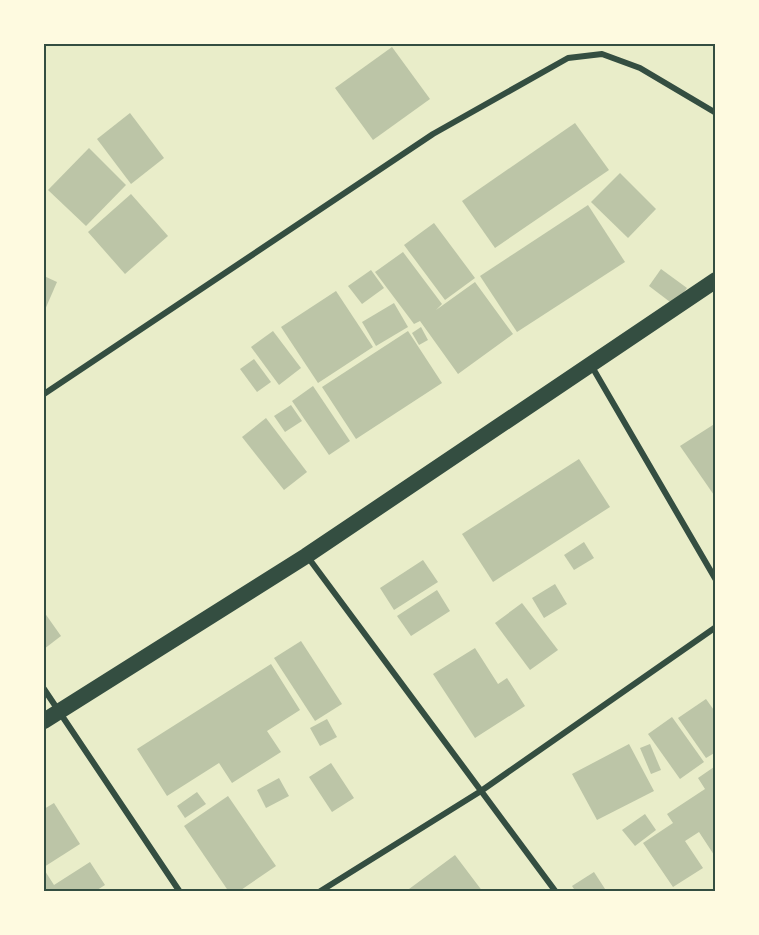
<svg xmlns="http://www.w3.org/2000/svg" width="759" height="935" viewBox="0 0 759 935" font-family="Roboto,sans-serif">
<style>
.building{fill:#bcc5a7}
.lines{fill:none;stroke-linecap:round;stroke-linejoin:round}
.minor{stroke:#344e41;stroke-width:6}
.trunk{stroke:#344e41;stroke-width:16}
.neatline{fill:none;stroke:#344e41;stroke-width:2}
</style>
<rect width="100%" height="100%" fill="#e9edc9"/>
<!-- building -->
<g class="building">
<polygon points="392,47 430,99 373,140 335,88"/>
<polygon points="130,113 164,158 131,184 97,139"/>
<polygon points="575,123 609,170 495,248 462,201"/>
<polygon points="89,148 126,185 86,226 48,190"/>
<polygon points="620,173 656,209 628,238 591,202"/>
<polygon points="131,194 168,236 125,274 88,232"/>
<polygon points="588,205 625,262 517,332 480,276"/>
<polygon points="434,223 475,278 445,300 404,245"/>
<polygon points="403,252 442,304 436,310 475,282 513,334 458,374 420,321 414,324 375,272"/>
<polygon points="661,269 687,288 674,305 649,286"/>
<polygon points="371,270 384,288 362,304 348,286"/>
<polygon points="44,276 57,282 44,312"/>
<polygon points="336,291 373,347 318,383 281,327"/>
<polygon points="394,303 408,327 376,346 362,322"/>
<polygon points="421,327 428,340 419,345 412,333"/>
<polygon points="273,331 301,368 279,385 251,347"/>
<polygon points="408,331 442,383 356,439 322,387"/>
<polygon points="254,359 271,382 257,392 240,369"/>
<polygon points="313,386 350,441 329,455 292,401"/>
<polygon points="291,405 302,421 285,432 274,416"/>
<polygon points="266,418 307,472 284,490 242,437"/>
<polygon points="716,423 716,498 680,446"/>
<polygon points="579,459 610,507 493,582 462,534"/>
<polygon points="584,542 594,558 574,570 564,555"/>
<polygon points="423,560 438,582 394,610 380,588"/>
<polygon points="555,584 567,604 544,618 532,598"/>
<polygon points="437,590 450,611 411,636 397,616"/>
<polygon points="522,603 558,650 530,670 495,623"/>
<polygon points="44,612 61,636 44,649"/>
<polygon points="301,641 342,704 315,721 274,658"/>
<polygon points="475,648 498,684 507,678 525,706 475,738 433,674"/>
<polygon points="271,664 300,710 267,731 281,752 232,783 219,763 167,796 137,749"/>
<polygon points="706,699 716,713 716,752 706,758 678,718"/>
<polygon points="672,717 704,762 680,779 648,734"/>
<polygon points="327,719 337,737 320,746 310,728"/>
<polygon points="629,744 654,791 597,820 572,774"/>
<polygon points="650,744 661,770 651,774 640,748"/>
<polygon points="331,763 354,798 332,812 309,777"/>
<polygon points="714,767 716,858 699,832 685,841 703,868 673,887 643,843 673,823 667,814 705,789 698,778"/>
<polygon points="279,778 289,796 266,808 257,790"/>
<polygon points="197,792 206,804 185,818 177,806"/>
<polygon points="228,796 276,866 238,892 229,892 184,826"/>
<polygon points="54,803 80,844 44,867 44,809"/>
<polygon points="645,814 656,830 635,846 622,830"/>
<polygon points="455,855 483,892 405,892 428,875"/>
<polygon points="90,862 105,885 94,892 44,892 44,872 45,871 54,885"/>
<polygon points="594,872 607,892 576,892 572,886"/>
</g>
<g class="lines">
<!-- minor -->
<g class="minor">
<polyline points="591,365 716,580"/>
<polyline points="44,394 433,134 568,58 602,54 640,68 716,113"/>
<polyline points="307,556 556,892"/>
<polyline points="44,689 180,892"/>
<polyline points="319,892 481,791 716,627"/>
</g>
<!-- trunk -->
<polyline class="trunk" points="44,721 306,556 716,280"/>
</g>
<!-- border -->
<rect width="759" height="935" fill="none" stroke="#fefae0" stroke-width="90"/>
<rect x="45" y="45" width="669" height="845" class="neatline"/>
</svg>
